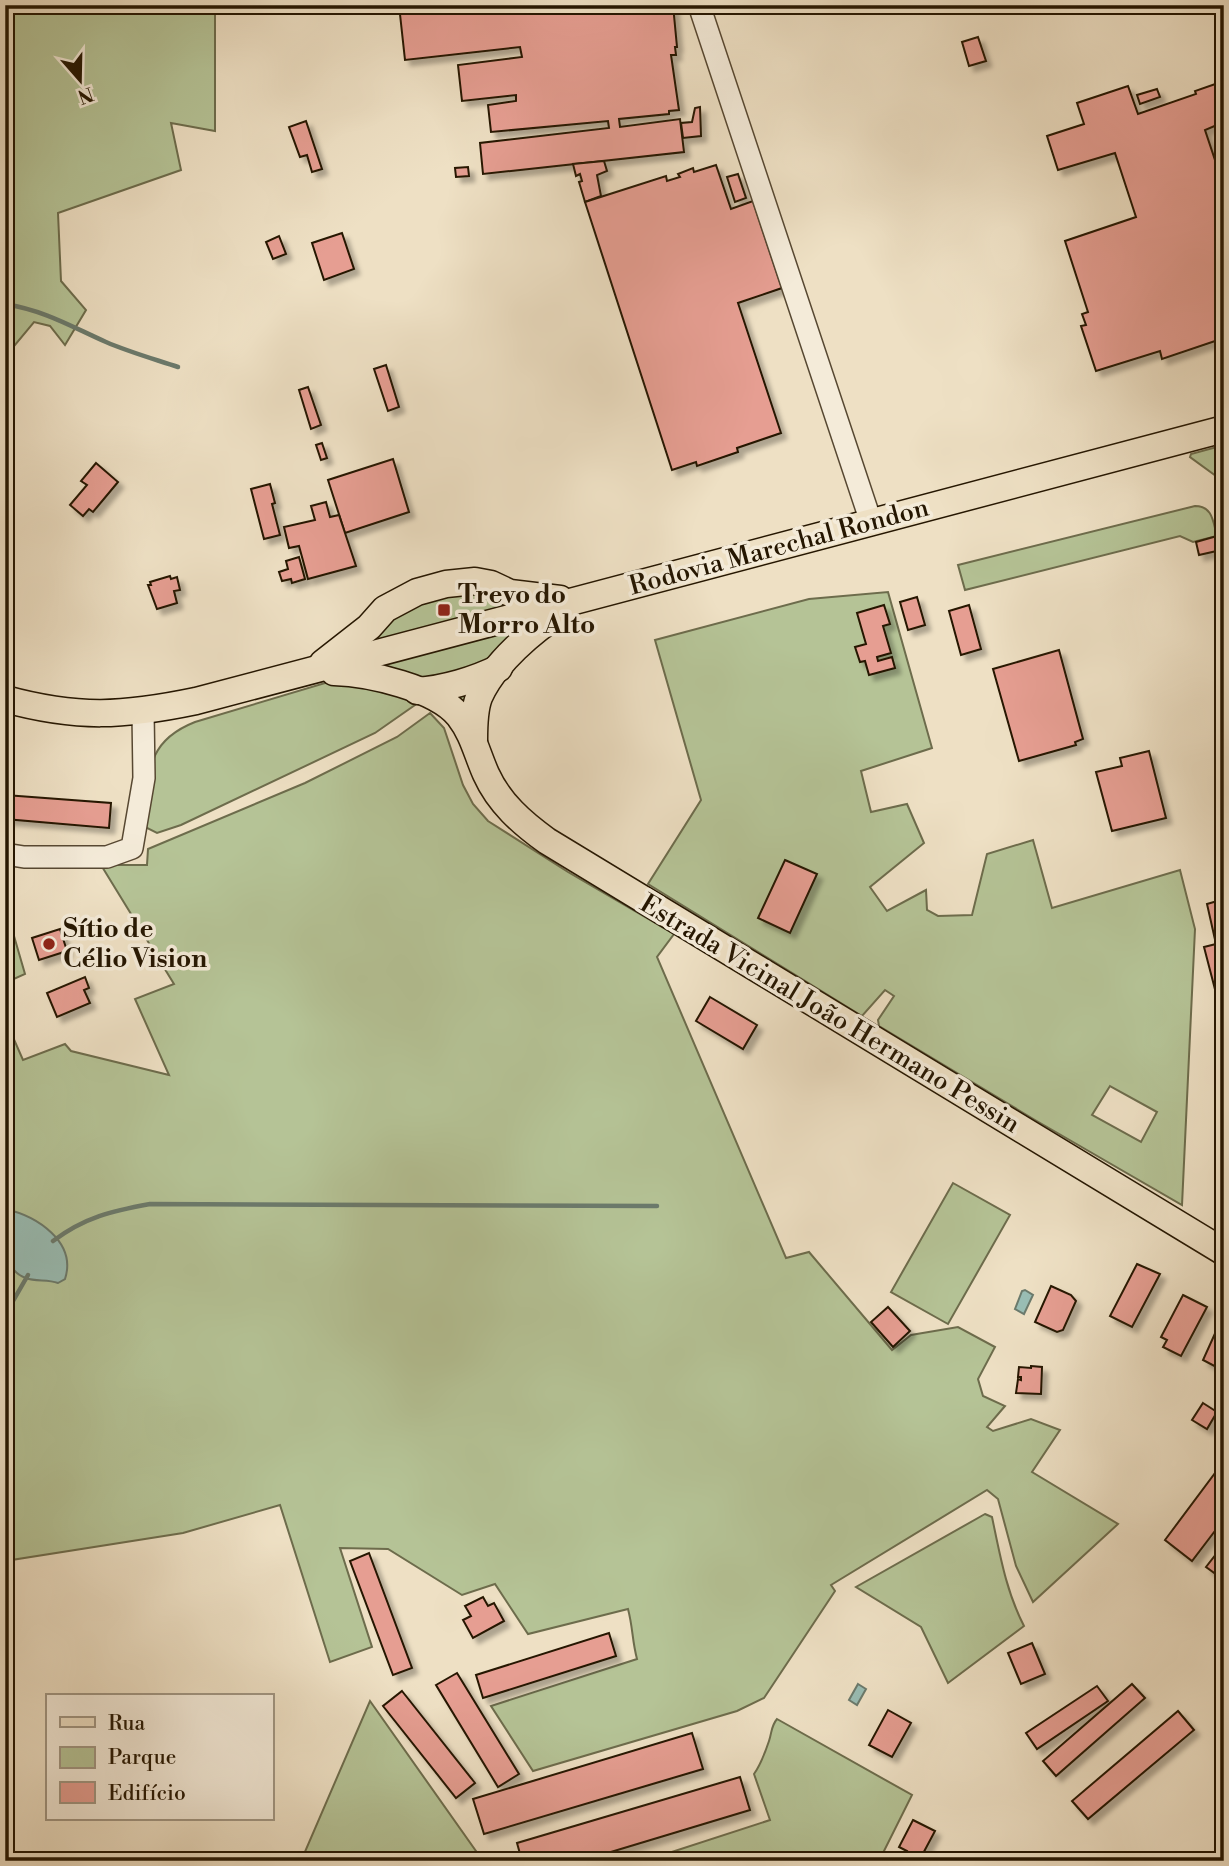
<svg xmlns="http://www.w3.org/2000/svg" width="1229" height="1866" viewBox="0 0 1229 1866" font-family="'Libre Bodoni',serif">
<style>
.green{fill:#b5c396;stroke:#6d6c4c;stroke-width:2;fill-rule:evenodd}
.water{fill:#99bdb4;stroke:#6b7a6c;stroke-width:2}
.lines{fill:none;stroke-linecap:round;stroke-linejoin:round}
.stream{stroke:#6b7a6c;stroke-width:4.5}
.building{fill:#e69e92;stroke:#251601;stroke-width:2;filter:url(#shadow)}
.minor-casing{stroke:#574832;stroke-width:24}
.major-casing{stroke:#251601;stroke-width:29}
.minor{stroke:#f4ebd9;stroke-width:21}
.major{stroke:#eee0c4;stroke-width:26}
.poi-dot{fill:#8f2418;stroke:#f4ebd9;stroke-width:2.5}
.labels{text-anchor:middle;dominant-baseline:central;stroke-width:7;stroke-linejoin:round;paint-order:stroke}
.street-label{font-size:26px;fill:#251601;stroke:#f4ebd9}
.poi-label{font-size:26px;font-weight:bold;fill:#251601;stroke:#f4ebd9;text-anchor:start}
</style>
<defs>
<filter id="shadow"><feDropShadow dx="5.5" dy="5.5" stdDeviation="2" flood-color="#0004"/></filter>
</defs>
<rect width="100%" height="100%" fill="#eee0c4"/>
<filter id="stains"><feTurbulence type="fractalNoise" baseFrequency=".00286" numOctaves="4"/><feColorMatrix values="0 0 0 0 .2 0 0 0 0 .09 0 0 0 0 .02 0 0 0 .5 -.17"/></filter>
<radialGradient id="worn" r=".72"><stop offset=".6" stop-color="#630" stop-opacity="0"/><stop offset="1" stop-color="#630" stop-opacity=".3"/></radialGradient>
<!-- green -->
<g class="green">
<polygon points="5,5 215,5 215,131 171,123 181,170 58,213 61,281 86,310 65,345 50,326 34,322 5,357"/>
<polygon points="1224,445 1224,461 1216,476 1190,457 1191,454"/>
<path d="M 1195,506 C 1213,506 1213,522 1217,536 L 1193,542 L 1180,536 L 965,590 L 958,565 Z"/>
<polygon points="465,585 507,599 518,632 471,709 380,668 372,640 379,622"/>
<path d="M 888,592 L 932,748 L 861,771 L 871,812 L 907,804 L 924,843 L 870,887 L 887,911 L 926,890 L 927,910 L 938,916 L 972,915 L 987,854 L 1033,840 L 1052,908 L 1180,870 L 1195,929 L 1182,1205 L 1035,1120 L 879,1026 L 878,1020 L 894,996 L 885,990 L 862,1016 L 648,884 L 701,800 L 655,640 L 809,599 ZM 1110,1086 L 1157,1112 L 1141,1142 L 1092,1115 Z"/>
<path d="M 335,680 L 425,698 L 375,733 L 181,825 L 157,833 L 145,827 C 150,777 142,743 195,722 Z"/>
<path d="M 430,713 L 444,728 L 463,785 L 473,804 L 488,821 L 568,872 L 674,934 L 657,957 L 786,1258 L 809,1252 L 892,1350 L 911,1335 L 958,1327 L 995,1347 L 978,1379 L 983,1396 L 1005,1406 L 987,1427 L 993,1431 L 1031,1419 L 1060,1430 L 1032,1472 L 1118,1524 L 1033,1602 L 1016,1566 L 998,1499 L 987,1490 L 831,1585 L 835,1591 L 764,1698 L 737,1711 L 533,1771 L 491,1706 L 637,1659 C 632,1640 633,1628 628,1609 L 528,1634 L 495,1584 L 462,1595 L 388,1549 L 340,1548 L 372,1647 L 330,1662 L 280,1505 L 183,1533 L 5,1561 L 5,1019 L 23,1060 L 65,1044 L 71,1051 L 169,1075 L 135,999 L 174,984 L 101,865 L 147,865 L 148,849 L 305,783 L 397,737 Z"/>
<polygon points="5,905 25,974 5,983"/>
<polygon points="953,1183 1010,1215 948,1324 891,1292"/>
<path d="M 985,1514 L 992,1517 C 1000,1555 1006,1591 1024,1626 L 948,1683 L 921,1627 L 856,1587 Z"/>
<polygon points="370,1701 483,1861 301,1861"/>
<path d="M 777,1719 L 912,1795 L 879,1861 L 644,1861 L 770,1820 L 754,1774 C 761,1764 765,1753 769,1741 C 772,1732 771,1726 777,1719 Z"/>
</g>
<!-- water -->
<g class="water">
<path d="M 5,1209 C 37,1216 77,1242 65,1279 L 58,1283 C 47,1279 36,1282 26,1278 C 0,1270 5,1231 5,1209 Z"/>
<polygon points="1025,1290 1033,1295 1024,1314 1015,1309 1022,1291"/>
<polygon points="858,1684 866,1689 857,1705 849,1700"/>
</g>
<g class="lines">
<!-- stream -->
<g class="stream">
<path d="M 5,304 C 46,311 70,326 106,342 C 129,352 154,359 178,367"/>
<path d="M 53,1241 C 85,1217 112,1211 150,1204 L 657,1206"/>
<polyline points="5,1315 28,1275"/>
</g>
</g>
<!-- building -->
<g class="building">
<polygon points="399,5 673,5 677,47 675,47 676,55 671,55 679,110 669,111 669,114 619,119 620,127 680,119 684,152 483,174 480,143 609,128 608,121 491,132 488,105 516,101 516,95 462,101 458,65 522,57 520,47 405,60"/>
<polygon points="978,37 986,61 969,66 962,42"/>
<polygon points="1224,81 1224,122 1205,130 1224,187 1224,338 1162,359 1160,351 1096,371 1081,326 1086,325 1082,314 1088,312 1065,241 1136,217 1115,153 1058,170 1047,136 1084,124 1077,103 1128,86 1138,114 1196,94 1195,91"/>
<polygon points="1157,89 1160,97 1140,104 1137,95"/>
<polygon points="700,107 701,136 683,138 681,123 692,122 695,108"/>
<polygon points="306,121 322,169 312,172 307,155 300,157 289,127"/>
<polygon points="604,161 607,171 597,175 601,196 585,202 579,182 582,181 580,174 576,176 573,164"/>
<polygon points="716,165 731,209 753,201 782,288 738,303 781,433 737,448 738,452 697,466 696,462 672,470 585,202 666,176 667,181 680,177 678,174 693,168 694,172"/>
<polygon points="468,167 469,176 456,177 455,168"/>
<polygon points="738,174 746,198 735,202 727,177"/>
<polygon points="342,233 354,269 324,280 312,243"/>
<polygon points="279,236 286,254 273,259 266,242"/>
<polygon points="386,365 399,407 388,411 374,369"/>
<polygon points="308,387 321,425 311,429 299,390"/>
<polygon points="322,443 327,458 321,460 316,445"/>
<polygon points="393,459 409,512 345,533 328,480"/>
<polygon points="96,463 118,482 93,512 89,509 83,516 70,505 87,485 81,481"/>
<polygon points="270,484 275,503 272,504 280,535 264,539 251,489"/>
<polygon points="326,502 330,517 339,515 356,566 308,579 299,546 289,548 284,527 315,520 311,506"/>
<polygon points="1217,536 1221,550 1199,555 1196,542"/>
<polygon points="299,557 305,579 292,583 291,579 282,581 279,572 288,569 286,561"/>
<polygon points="170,576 171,579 177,577 180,590 174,591 177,603 157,609 148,585 151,585 150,582"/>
<polygon points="917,597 925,625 908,630 900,602"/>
<polygon points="884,605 890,624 883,626 891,653 877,657 878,661 892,657 895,668 869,675 865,661 860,662 855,647 866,644 857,613"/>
<polygon points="969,605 981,649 961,655 949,611"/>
<polygon points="1059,650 1083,739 1075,742 1076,745 1019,761 993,669"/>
<polygon points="1149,751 1166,818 1112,831 1096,772 1122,766 1120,758"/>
<polygon points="5,795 111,803 109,828 5,819"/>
<polygon points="785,860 817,874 790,933 758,918"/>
<polygon points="1224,899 1224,1024 1204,947 1216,944 1207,904"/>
<polygon points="60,929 67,951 39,960 32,938"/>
<polygon points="85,977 89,988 84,990 90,1003 57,1017 47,993"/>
<polygon points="710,997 757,1025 743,1049 696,1021"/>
<polygon points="1137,1264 1160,1274 1132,1327 1110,1316"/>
<polygon points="1051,1286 1071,1295 1076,1301 1063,1330 1057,1332 1035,1322"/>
<polygon points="1183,1295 1207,1307 1181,1356 1163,1347 1167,1340 1161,1337"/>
<polygon points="888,1307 910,1331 893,1347 871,1322"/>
<polygon points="1222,1318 1224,1367 1222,1370 1203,1360"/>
<polygon points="1031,1366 1042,1367 1041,1394 1016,1393 1018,1379 1021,1380 1021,1377 1018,1377 1019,1367 1031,1368"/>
<polygon points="1203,1403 1217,1412 1207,1429 1192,1420"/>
<polygon points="1224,1461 1224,1519 1192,1561 1165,1540"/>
<polygon points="1224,1544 1224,1580 1206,1567"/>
<polygon points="369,1553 412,1668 393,1675 350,1561"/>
<polygon points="483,1597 488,1606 494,1603 504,1621 473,1638 463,1620 471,1616 465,1606"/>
<polygon points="609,1633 616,1656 483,1698 476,1675"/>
<polygon points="1032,1643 1045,1674 1021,1684 1008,1653"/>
<polygon points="457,1673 519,1774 498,1787 436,1685"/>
<polygon points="1132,1684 1145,1698 1056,1776 1043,1761"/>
<polygon points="1097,1686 1108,1701 1037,1749 1026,1733"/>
<polygon points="402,1691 475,1783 456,1798 383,1706"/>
<polygon points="888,1710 911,1723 892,1757 869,1745"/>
<polygon points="1178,1711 1194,1730 1088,1819 1072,1801"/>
<polygon points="692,1733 703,1769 484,1834 473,1799"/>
<polygon points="740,1777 750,1810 581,1861 522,1861 517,1843"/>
<polygon points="913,1820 935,1831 919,1861 904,1858 907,1851 899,1847"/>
</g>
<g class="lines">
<defs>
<g id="minor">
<polyline points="699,5 871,522"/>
<polyline points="5,854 24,857 107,857 132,848 144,778 143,712"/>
</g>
<g id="major">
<polyline points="323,663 369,627 385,609 417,592 446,584 475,581 491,584 510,593 560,599"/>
<path d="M 334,672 C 369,673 436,688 459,716 C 473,734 477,754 486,774 C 499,803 522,823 547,841 L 1224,1252"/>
<path d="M 417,691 C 444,689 475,680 499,668"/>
<path d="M 5,699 C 78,719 124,716 196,701 L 1224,429"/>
<path d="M 474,740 C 474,726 474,710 479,697 C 494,663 533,630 563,611"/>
</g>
</defs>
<!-- minor casing -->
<use href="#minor" class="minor-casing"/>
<!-- major casing -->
<use href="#major" class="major-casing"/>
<!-- minor -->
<use href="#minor" class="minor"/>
<!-- major -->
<use href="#major" class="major"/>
</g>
<!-- markers -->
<g class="poi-dot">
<rect x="437" y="603" width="14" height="14" rx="3.5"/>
<circle cx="49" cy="944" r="7"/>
</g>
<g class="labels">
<!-- street labels -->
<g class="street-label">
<text transform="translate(779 547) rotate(-15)">Rodovia Marechal Rondon</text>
<text transform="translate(830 1014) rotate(31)">Estrada Vicinal João Hermano Pessin</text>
</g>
<!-- poi labels -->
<g class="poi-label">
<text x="458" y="595">Trevo do<tspan x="458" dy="30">Morro Alto</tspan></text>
<text x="63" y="929">Sítio de<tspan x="63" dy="30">Célio Vision</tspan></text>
</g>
</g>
<!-- margin -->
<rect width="1229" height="1866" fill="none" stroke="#eee0c4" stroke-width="28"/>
<rect x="7" y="7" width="1215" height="1852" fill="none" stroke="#251601" stroke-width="3.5"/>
<rect x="14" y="14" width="1201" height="1838" fill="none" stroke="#251601" stroke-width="2"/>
<!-- legend -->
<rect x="46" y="1694" width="228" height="126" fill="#f4ebd9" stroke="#a19683" stroke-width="2"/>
<rect x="60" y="1717" width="35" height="10" fill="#eee0c4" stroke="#a19683" stroke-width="2"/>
<text x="108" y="1730" font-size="21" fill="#251601">Rua</text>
<rect x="60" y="1747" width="35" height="21" fill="#b5c396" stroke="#a19683" stroke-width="2"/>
<text x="108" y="1764" font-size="21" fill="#251601">Parque</text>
<rect x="60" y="1782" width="35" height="21" fill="#e69e92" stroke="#a19683" stroke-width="2"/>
<text x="108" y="1800" font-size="21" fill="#251601">Edifício</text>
<!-- north arrow -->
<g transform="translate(80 80) rotate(160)" stroke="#f4ebd9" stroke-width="5" paint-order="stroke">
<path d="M0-5L12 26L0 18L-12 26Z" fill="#251601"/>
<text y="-10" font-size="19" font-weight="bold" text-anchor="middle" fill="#251601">N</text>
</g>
<rect width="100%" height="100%" filter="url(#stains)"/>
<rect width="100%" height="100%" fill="url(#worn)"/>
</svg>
